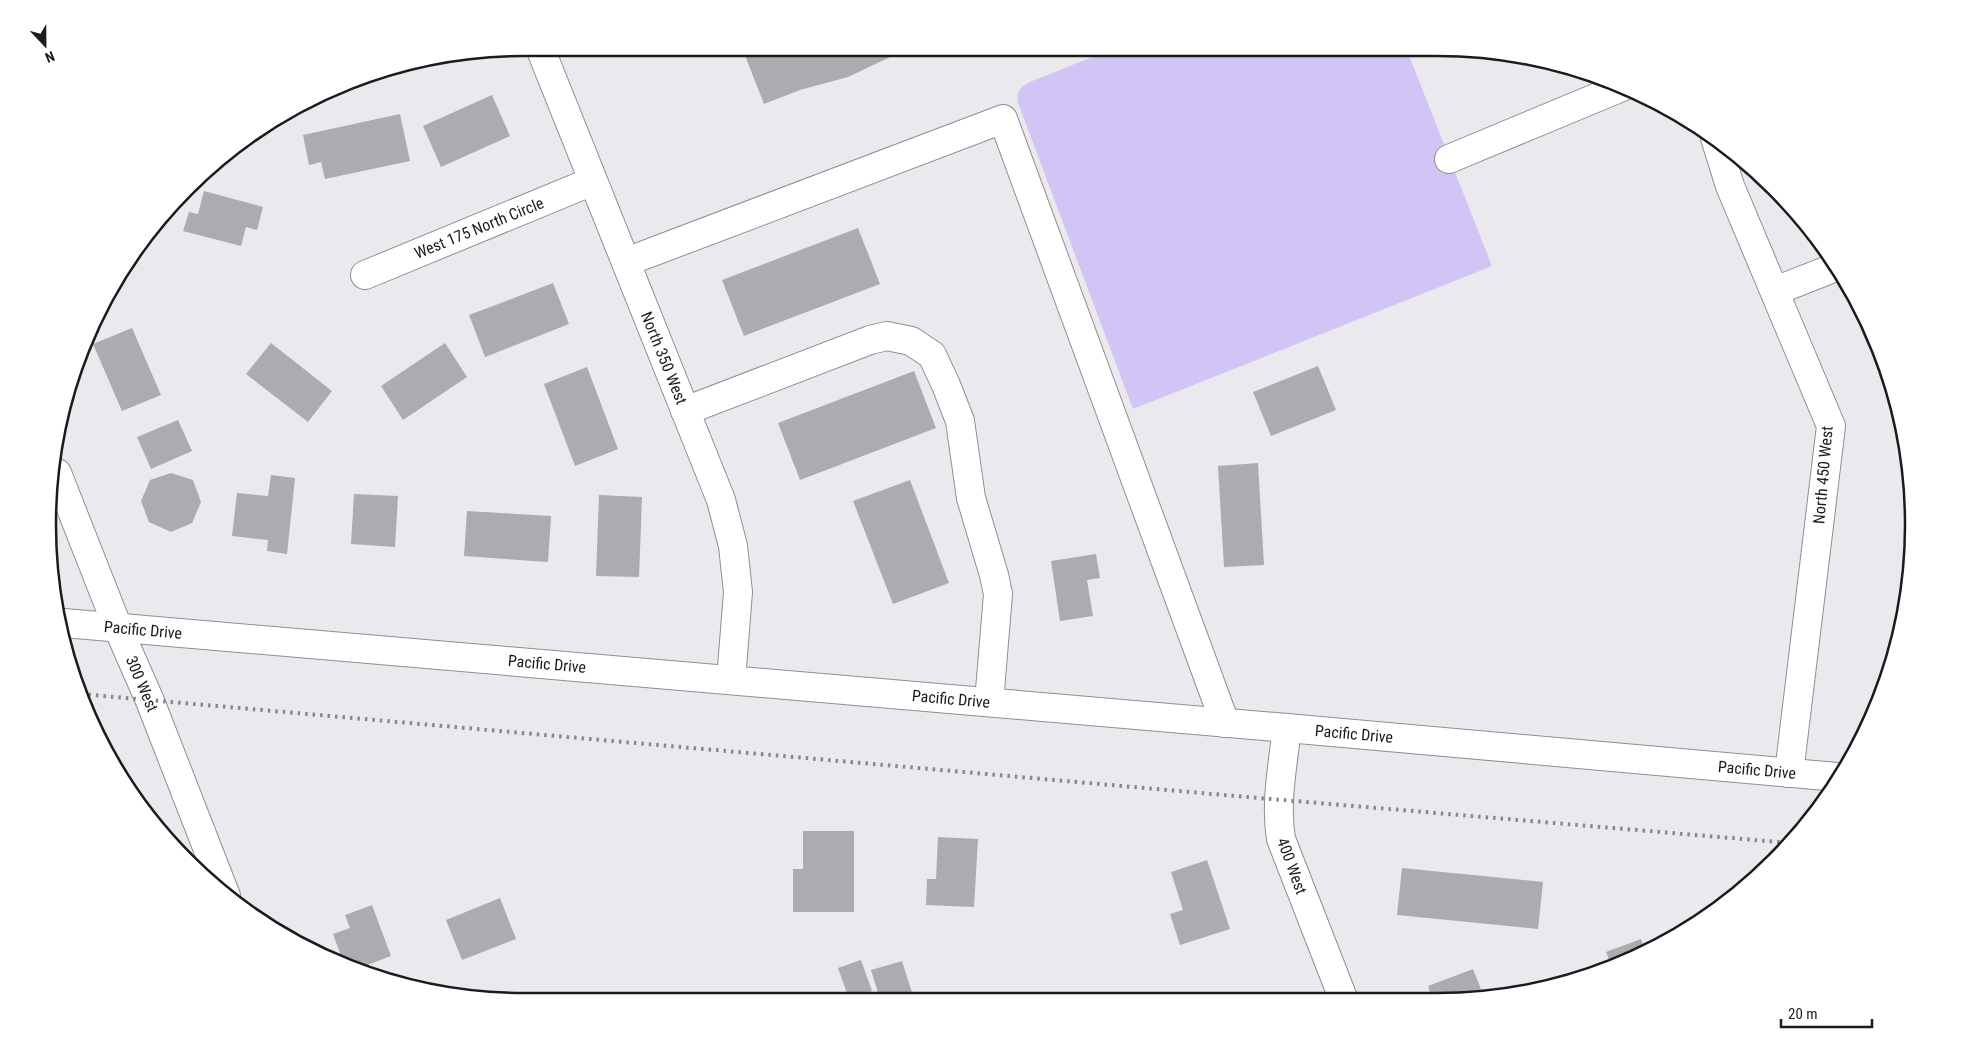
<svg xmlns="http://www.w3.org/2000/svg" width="1961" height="1049" viewBox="0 0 1961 1049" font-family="'Roboto Condensed',sans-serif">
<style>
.green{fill:#d2c4f5}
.building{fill:#acabb0}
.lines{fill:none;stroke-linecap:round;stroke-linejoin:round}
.minor-casing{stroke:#8f8e92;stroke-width:30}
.minor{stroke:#fff;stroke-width:28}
.rail{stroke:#88888b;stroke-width:4;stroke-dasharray:2.5 5;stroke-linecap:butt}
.labels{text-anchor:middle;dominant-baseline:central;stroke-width:4;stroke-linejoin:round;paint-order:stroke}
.street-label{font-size:16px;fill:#1b1b1c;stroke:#fff}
.rim{fill:none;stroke:#1b1b1c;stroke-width:2.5}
</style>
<rect width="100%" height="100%" fill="#eae9ee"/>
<!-- green -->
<path class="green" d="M 1115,48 L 1406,48 L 1492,266 L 1133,409 L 1018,103 C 1016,92 1020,87 1030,82 Z"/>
<!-- building -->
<g class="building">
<polygon points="742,48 909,48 848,77 800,90 764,104"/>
<polygon points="492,95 510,136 441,167 423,126"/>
<polygon points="400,114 410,161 325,179 321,162 309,165 303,135"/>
<polygon points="204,191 263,207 257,230 246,227 241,246 183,231 189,212 198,214"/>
<polygon points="858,228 880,284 744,336 722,280"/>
<polygon points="553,283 569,324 485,357 469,315"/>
<polygon points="132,328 161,395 122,411 93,344"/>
<polygon points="271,343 332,391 308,422 246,374"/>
<polygon points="445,343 467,377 403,420 381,386"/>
<polygon points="1318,366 1336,410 1271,436 1253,392"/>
<polygon points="587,367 618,449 575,466 544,384"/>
<polygon points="914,371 936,428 800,480 778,423"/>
<polygon points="178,420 192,451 151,469 137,437"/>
<polygon points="1258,463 1264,565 1224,567 1218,466"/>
<polygon points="171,473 193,480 201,502 192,523 171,532 149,522 141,501 150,480"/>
<polygon points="271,475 295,478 287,554 267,551 268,540 232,536 237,493 268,496"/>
<polygon points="910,480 949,583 893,604 853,501"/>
<polygon points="354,494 398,496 395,547 351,544"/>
<polygon points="599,495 642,497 639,577 596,576"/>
<polygon points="467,511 551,516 548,562 464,556"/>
<polygon points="1096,554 1100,578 1087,580 1093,616 1060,621 1051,561"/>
<polygon points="803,831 854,831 854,912 793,912 793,869 803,869"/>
<polygon points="938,837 978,839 974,907 926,905 927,879 936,879"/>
<polygon points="1207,860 1230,929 1180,945 1170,914 1183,910 1171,872"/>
<polygon points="1402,868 1543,882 1538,929 1397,915"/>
<polygon points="500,898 516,939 462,960 446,920"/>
<polygon points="372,905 391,956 357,969 344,964 333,934 350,928 345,915"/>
<polygon points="1641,939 1645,951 1612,967 1606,952"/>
<polygon points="861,960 872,991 849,999 838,968"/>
<polygon points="902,961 914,999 880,999 871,970"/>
<polygon points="1473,969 1484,997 1432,998 1428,986"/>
</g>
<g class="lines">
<defs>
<g id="minor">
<polyline points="540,48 721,500 733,546 738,592 731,680"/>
<polyline points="1715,138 1730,186 1831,426 1789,773"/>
<polyline points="1449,159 1622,87"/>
<polyline points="626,262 1003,119 1225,723"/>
<polyline points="365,275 593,181"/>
<polyline points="1775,291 1836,267"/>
<polyline points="685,411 870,340 887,336 911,341 932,355 946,385 960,421 971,498 994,575 998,594 989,702"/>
<polyline points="57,473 118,628 150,701 226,896"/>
<polyline points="64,623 1287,728 1837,777"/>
<path d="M 1287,728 C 1283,764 1275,802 1281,839 L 1343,998"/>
</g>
</defs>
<!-- minor casing -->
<use href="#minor" class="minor-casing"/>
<!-- minor -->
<use href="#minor" class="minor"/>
<!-- rail -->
<polyline class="rail" points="81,694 1224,795 1790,843"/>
</g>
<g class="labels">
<!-- street labels -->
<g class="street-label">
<text transform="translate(479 228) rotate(-22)">West 175 North Circle</text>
<text transform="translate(664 358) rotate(68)">North 350 West</text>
<text transform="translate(1823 475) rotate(-85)">North 450 West</text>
<text transform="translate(143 630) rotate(5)">Pacific Drive</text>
<text transform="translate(547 664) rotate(5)">Pacific Drive</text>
<text transform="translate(142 684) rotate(67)">300 West</text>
<text transform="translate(951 699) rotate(5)">Pacific Drive</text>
<text transform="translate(1354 734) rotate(5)">Pacific Drive</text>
<text transform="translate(1757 770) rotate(5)">Pacific Drive</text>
<text transform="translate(1292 866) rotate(70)">400 West</text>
</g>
</g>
<!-- crop -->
<path d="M0 0H1961V1049H0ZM524 56H1437A468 468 0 0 1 1905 524V525A468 468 0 0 1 1437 993H524A468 468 0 0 1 56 525V524A468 468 0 0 1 524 56Z" fill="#fff" fill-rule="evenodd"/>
<path class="rim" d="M524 56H1437A468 468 0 0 1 1905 524V525A468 468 0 0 1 1437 993H524A468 468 0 0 1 56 525V524A468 468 0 0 1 524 56Z"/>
<!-- north arrow -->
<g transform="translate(45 45) rotate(158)" stroke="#ffffff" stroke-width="4" paint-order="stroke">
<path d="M0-4L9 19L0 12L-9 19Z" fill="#1b1b1c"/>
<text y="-8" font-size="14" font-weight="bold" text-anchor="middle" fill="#1b1b1c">N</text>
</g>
<!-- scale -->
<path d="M1781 1019v8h91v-8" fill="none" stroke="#1b1b1c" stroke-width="2.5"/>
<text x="1788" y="1019" font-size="15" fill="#1b1b1c" stroke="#ffffff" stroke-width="4" paint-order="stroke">20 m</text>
</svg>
